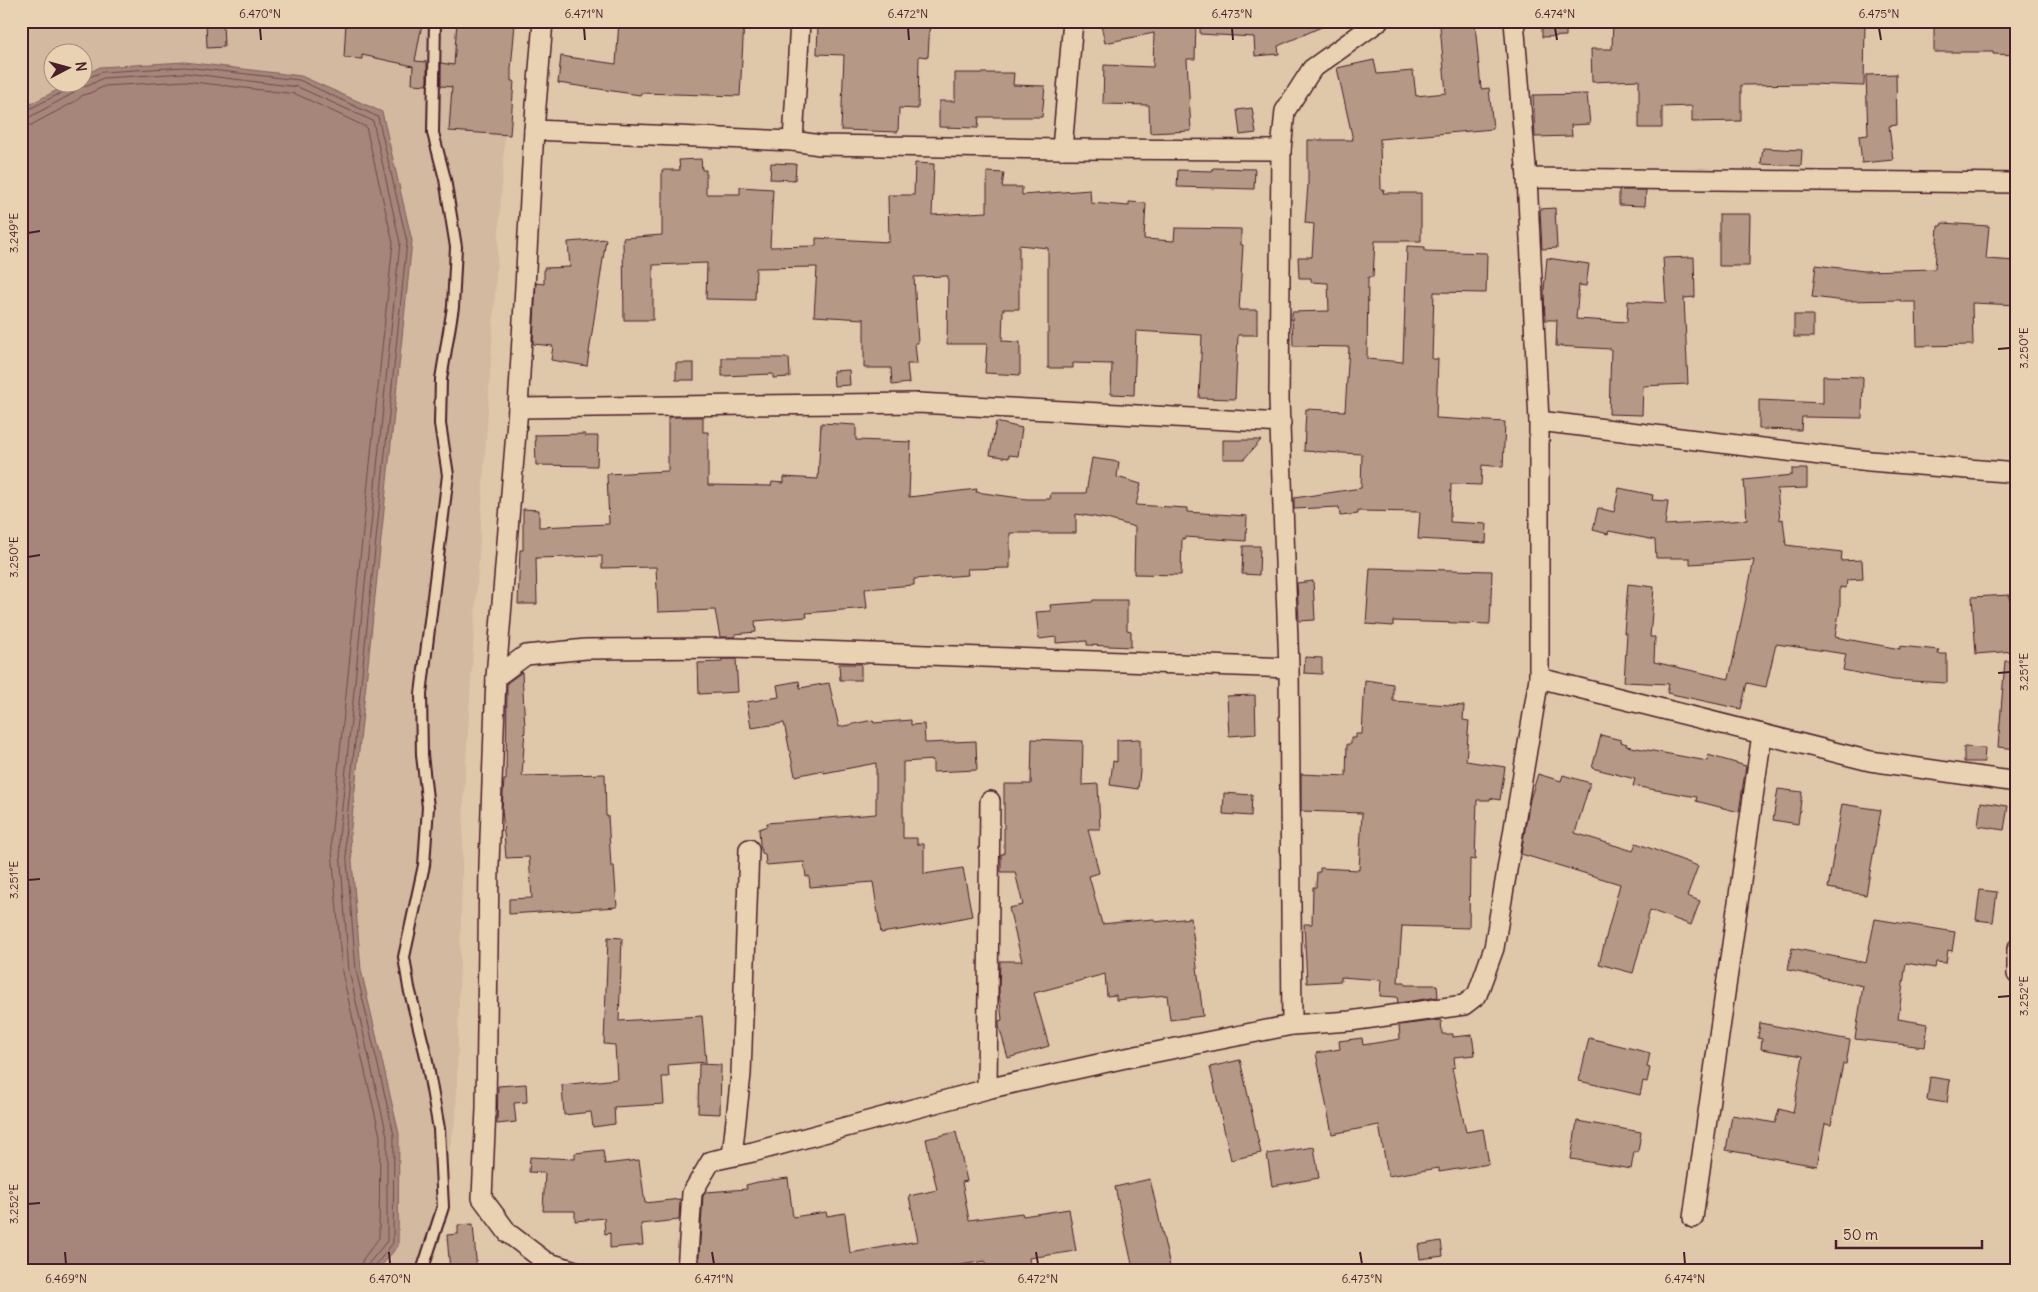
<svg xmlns="http://www.w3.org/2000/svg" width="2038" height="1292" viewBox="0 0 2038 1292" font-family="Delius,sans-serif">
<style>
.built{fill:#d2b99f;fill-rule:evenodd}
.water{fill:#a6867a;stroke:#815d5a}
.lines{fill:none;stroke-linecap:round;stroke-linejoin:round}
.shore{stroke:#6f484b;stroke-width:1}
.building{fill:#b59886;stroke:#4a1f2b}
.service-casing{stroke:#4a1f2b;stroke-width:14}
.minor-casing{stroke:#4a1f2b;stroke-width:22}
.service{stroke:#e9d2b2;stroke-width:10}
.minor{stroke:#e9d2b2;stroke-width:19}
.ticks{fill:none;stroke:#4a1f2b;stroke-width:2}
.neatline{fill:none;stroke:#4a1f2b;stroke-width:2}
.ticks-label{font-size:12px;text-anchor:middle;fill:#4a1f2b}
</style>
<rect width="100%" height="100%" fill="#dfc7aa"/>
<filter id="ink" filterUnits="userSpaceOnUse"><feTurbulence type="fractalNoise" baseFrequency=".02" numOctaves="2"/><feDisplacementMap in="SourceGraphic" scale="10" xChannelSelector="R" yChannelSelector="G"/><feConvolveMatrix kernelMatrix="1 2 1 2 8 2 1 2 1" color-interpolation-filters="sRGB"/></filter>
<g filter="url(#ink)">
<!-- built -->
<path class="built" d="M 21,21 L 512,21 L 464,794 L 456,1117 L 425,1271 L 21,1271 ZM 52,52 L 82,52 L 82,82 L 52,82 Z"/>
<!-- water -->
<polygon class="water" points="185,62 301,76 382,112 412,241 350,837 361,970 399,1134 398,1246 377,1271 21,1271 21,109 71,83 82,82 83,76 100,67"/>
<g class="lines">
<!-- shore -->
<g class="shore">
<polyline points="82,80 102,72 185,67 299,80 378,117 407,242 345,837 356,970 394,1135 393,1243 375,1266 374,1271"/>
<polyline points="21,113 69,89 72,82"/>
<polyline points="21,119 28,118 72,94 79,87 88,86 103,78 185,73 298,87 373,121 400,243 339,837 349,971 387,1136 387,1241 369,1263 367,1271"/>
<polyline points="21,127 31,125 76,101 83,95 90,93 105,86 185,81 296,94 366,127 393,243 331,838 342,972 380,1136 379,1238 363,1259 360,1271"/>
</g>
</g>
<!-- building -->
<g class="building">
<polygon points="206,21 223,21 224,47 207,48"/>
<polygon points="346,21 409,21 422,24 415,61 427,62 427,85 412,84 413,66 362,55 362,59 344,58"/>
<polygon points="457,21 515,24 511,69 511,81 514,81 510,135 449,131 452,87 441,86 441,63 454,65"/>
<polygon points="619,21 744,21 740,96 641,93 640,95 558,83 561,56 616,64"/>
<polygon points="873,21 930,21 928,57 919,56 918,109 899,108 898,132 841,130 844,55 817,54 818,24 872,25"/>
<polygon points="1100,21 1196,21 1195,59 1187,59 1191,131 1150,133 1149,105 1103,104 1104,65 1153,67 1154,33 1105,43"/>
<polygon points="1200,21 1335,21 1278,46 1279,54 1255,56 1254,37 1200,34"/>
<polygon points="1542,21 1566,21 1566,36 1542,37"/>
<polygon points="1613,21 1865,21 1864,86 1811,84 1741,85 1741,121 1692,122 1692,106 1662,107 1662,128 1639,128 1639,80 1592,82 1591,49 1612,49"/>
<polygon points="1934,21 2017,21 2017,55 1993,54 1993,52 1934,52"/>
<polygon points="1475,23 1481,89 1489,88 1493,129 1380,139 1381,190 1384,190 1383,193 1421,193 1421,241 1375,241 1373,277 1368,277 1367,359 1403,362 1407,246 1425,247 1425,251 1487,253 1486,293 1434,292 1432,359 1438,359 1436,418 1505,422 1503,467 1482,465 1481,485 1451,484 1450,522 1487,524 1486,543 1418,539 1420,512 1358,511 1358,514 1340,516 1339,507 1294,509 1294,498 1361,488 1362,454 1304,451 1306,409 1345,411 1349,347 1293,346 1292,312 1329,311 1328,283 1311,282 1311,278 1299,278 1298,257 1312,257 1314,224 1305,223 1308,185 1308,140 1353,140 1337,68 1374,60 1377,74 1413,71 1416,96 1446,93 1440,26"/>
<polygon points="955,73 1014,73 1013,85 1045,86 1042,117 979,117 978,128 939,127 939,101 955,101"/>
<polygon points="1896,74 1897,125 1889,126 1893,160 1862,163 1859,136 1868,135 1866,75"/>
<polygon points="1587,94 1590,124 1571,125 1572,136 1535,137 1533,95"/>
<polygon points="1252,108 1256,133 1240,135 1237,110"/>
<polygon points="1763,148 1802,150 1801,166 1761,164"/>
<polygon points="701,159 702,170 706,170 706,194 740,194 740,187 773,189 770,247 816,246 816,238 889,242 888,195 914,195 915,163 934,164 932,215 987,212 987,172 1004,173 1002,187 1022,187 1022,195 1090,190 1091,203 1129,206 1129,202 1146,203 1144,239 1174,241 1175,228 1241,229 1241,245 1243,245 1239,310 1257,310 1257,335 1238,335 1235,399 1199,398 1202,335 1136,331 1134,395 1111,394 1112,364 1073,363 1073,368 1048,368 1048,248 1019,245 1019,309 1003,309 1002,341 1020,342 1020,375 985,373 987,344 947,344 948,276 914,277 918,343 915,343 917,364 907,364 909,383 892,385 891,368 864,368 864,319 814,316 817,267 756,268 755,300 706,299 707,263 653,265 653,320 624,320 623,238 662,235 662,170 680,170 679,160"/>
<polygon points="771,163 796,164 795,180 770,179"/>
<polygon points="1213,168 1255,169 1254,189 1177,187 1178,170 1212,171"/>
<polygon points="1619,190 1646,190 1645,206 1619,205"/>
<polygon points="1555,208 1557,248 1542,249 1540,209"/>
<polygon points="1719,214 1750,214 1749,266 1719,266"/>
<polygon points="1942,223 1989,226 1986,259 2017,261 2017,305 1972,303 1973,345 1917,346 1916,302 1901,302 1901,300 1845,301 1812,297 1816,265 1864,271 1935,269 1938,226 1941,226"/>
<polygon points="606,239 587,366 551,360 553,346 533,344 536,283 544,284 544,268 570,267 568,242"/>
<polygon points="1694,257 1695,297 1684,298 1688,384 1643,386 1642,415 1609,414 1611,349 1556,346 1557,320 1545,320 1544,290 1547,258 1589,264 1586,286 1579,285 1576,319 1627,322 1628,301 1666,303 1663,258"/>
<rect x="1794" y="315" width="19" height="22"/>
<polygon points="722,358 789,358 790,377 773,378 773,374 722,376"/>
<rect x="676" y="363" width="18" height="17"/>
<polygon points="849,370 850,385 834,386 833,371"/>
<polygon points="1823,376 1863,377 1862,418 1802,417 1801,430 1759,429 1759,400 1823,403"/>
<polygon points="668,417 703,417 703,432 708,432 708,485 771,486 772,482 784,483 784,477 818,479 821,423 856,425 856,440 911,442 909,497 977,489 976,492 1027,499 1050,499 1051,493 1086,493 1092,458 1119,462 1117,477 1141,484 1136,505 1187,508 1187,512 1247,516 1246,541 1185,537 1185,539 1182,538 1181,575 1134,574 1135,527 1107,519 1076,514 1076,533 1010,533 1010,568 967,569 968,575 914,579 914,585 865,589 867,608 806,613 807,617 755,621 756,632 735,634 735,637 720,637 715,610 658,612 656,567 602,568 602,556 536,558 537,604 518,604 520,550 523,550 523,509 539,510 539,527 609,524 607,474 668,471"/>
<polygon points="996,422 1022,428 1018,456 1009,455 1009,458 990,455"/>
<polygon points="585,434 585,436 598,436 597,466 536,465 535,435"/>
<polygon points="1223,440 1261,440 1244,459 1223,459"/>
<polygon points="1792,469 1807,469 1807,488 1777,489 1780,520 1783,519 1786,545 1842,552 1841,561 1862,560 1863,579 1847,580 1846,588 1840,587 1840,607 1835,637 1900,649 1900,646 1939,650 1938,654 1947,654 1947,683 1893,680 1843,670 1846,654 1776,644 1766,687 1747,683 1741,709 1667,693 1669,684 1624,682 1627,633 1624,633 1628,584 1654,587 1650,637 1655,637 1654,662 1729,679 1754,560 1690,564 1690,558 1656,558 1655,540 1609,531 1608,534 1593,530 1598,508 1614,512 1619,488 1653,495 1652,500 1668,501 1665,525 1747,520 1744,480 1792,475"/>
<polygon points="1243,546 1260,546 1259,575 1242,574"/>
<polygon points="1370,568 1492,571 1490,624 1393,621 1393,626 1366,624"/>
<polygon points="1313,581 1315,620 1299,621 1297,583"/>
<polygon points="2010,595 2014,651 1976,654 1972,597"/>
<polygon points="1093,600 1127,600 1127,630 1131,631 1131,647 1087,645 1087,641 1056,643 1056,637 1039,639 1036,612 1051,611 1050,605 1092,602"/>
<polygon points="1305,657 1322,658 1322,674 1304,673"/>
<polygon points="722,659 736,659 738,692 699,694 698,663 722,662"/>
<polygon points="2005,661 2017,661 2017,749 1998,747"/>
<polygon points="839,664 861,664 861,680 840,680"/>
<polygon points="522,672 525,728 522,776 605,774 606,816 608,816 611,866 614,866 617,907 509,914 509,899 532,898 529,857 506,858 502,809 504,780 506,780 507,683"/>
<polygon points="1365,680 1393,684 1393,701 1464,706 1463,720 1469,721 1466,761 1505,767 1500,800 1490,798 1490,800 1477,800 1475,860 1470,859 1469,928 1402,926 1398,982 1405,982 1405,985 1437,985 1438,997 1398,1003 1397,997 1380,996 1381,980 1341,977 1341,981 1307,983 1304,924 1312,924 1313,887 1316,887 1317,872 1320,872 1320,868 1359,870 1362,813 1301,811 1301,774 1346,776 1347,744 1351,744 1351,738 1356,738 1356,734 1362,734"/>
<polygon points="799,681 800,688 829,683 839,727 873,720 874,723 911,720 911,725 924,724 925,743 976,741 977,770 933,772 933,760 903,762 903,838 917,838 917,844 924,844 924,874 963,868 972,916 912,928 881,933 873,882 810,887 809,876 806,877 804,862 766,865 765,854 762,853 760,845 759,829 767,826 767,823 876,814 876,763 824,773 824,770 795,776 784,723 751,728 747,702 779,697 777,685"/>
<polygon points="1255,695 1256,734 1229,736 1227,696"/>
<polygon points="1601,735 1621,740 1620,742 1627,744 1626,746 1707,761 1708,755 1746,766 1739,812 1696,801 1697,797 1633,786 1635,779 1592,768"/>
<polygon points="1032,739 1083,741 1082,785 1098,784 1100,829 1088,829 1099,873 1089,876 1102,924 1142,920 1154,919 1155,922 1191,918 1203,1016 1170,1020 1167,995 1116,1000 1116,995 1107,996 1105,974 1034,993 1049,1046 1008,1058 999,1026 999,1021 1002,1020 999,992 1000,961 1022,961 1009,908 1023,905 1015,872 1001,872 1001,854 1004,854 1004,784 1031,784"/>
<polygon points="1140,739 1140,771 1138,789 1110,785 1113,761 1117,762 1117,740"/>
<polygon points="1964,747 1985,748 1984,762 1964,762"/>
<polygon points="1538,774 1561,781 1563,775 1590,783 1575,833 1633,851 1636,843 1698,866 1687,896 1700,901 1691,925 1650,910 1633,973 1599,964 1620,884 1521,854 1530,799"/>
<polygon points="1778,789 1802,792 1798,824 1773,820"/>
<polygon points="1224,793 1252,795 1251,816 1223,814"/>
<polygon points="1981,802 2008,806 2004,830 1978,826"/>
<polygon points="1842,804 1881,810 1866,895 1828,888"/>
<polygon points="1980,890 1997,892 1993,922 1976,920"/>
<polygon points="1875,919 1955,932 1952,951 1948,950 1946,963 1936,962 1935,968 1906,963 1898,1019 1928,1024 1925,1047 1855,1039 1863,986 1788,970 1792,948 1866,963"/>
<polygon points="608,937 622,938 619,1021 702,1016 706,1062 668,1065 669,1077 662,1077 664,1104 614,1107 615,1124 593,1127 591,1112 564,1115 562,1085 617,1079 615,1045 604,1044"/>
<polygon points="1441,1020 1442,1034 1453,1034 1453,1037 1472,1035 1475,1055 1454,1057 1455,1067 1452,1068 1466,1132 1483,1129 1489,1164 1439,1172 1439,1168 1388,1176 1379,1125 1332,1134 1316,1053 1340,1049 1339,1041 1362,1038 1363,1045 1400,1039 1399,1025"/>
<polygon points="1760,1023 1850,1040 1846,1064 1843,1064 1831,1125 1825,1124 1817,1166 1726,1150 1732,1115 1775,1123 1779,1109 1793,1113 1803,1056 1761,1049 1762,1039 1758,1038"/>
<polygon points="1589,1038 1650,1053 1647,1067 1650,1068 1647,1082 1643,1081 1640,1095 1579,1081"/>
<polygon points="1240,1060 1261,1153 1231,1160 1210,1067"/>
<polygon points="699,1064 721,1065 720,1114 698,1113"/>
<polygon points="1930,1077 1950,1080 1947,1103 1927,1100"/>
<polygon points="526,1084 527,1102 514,1103 516,1122 497,1124 498,1086"/>
<polygon points="1577,1121 1641,1132 1638,1152 1634,1152 1631,1169 1571,1159"/>
<polygon points="956,1132 967,1181 962,1182 969,1220 1022,1213 1023,1216 1069,1209 1076,1251 1029,1258 1031,1271 986,1271 985,1261 924,1271 700,1271 699,1256 703,1196 706,1192 747,1189 746,1185 758,1182 788,1178 793,1217 826,1212 827,1216 845,1213 850,1253 918,1241 909,1196 937,1190 926,1139"/>
<polygon points="1314,1147 1319,1178 1272,1186 1267,1154"/>
<polygon points="603,1150 605,1164 639,1160 645,1203 680,1199 679,1220 641,1224 643,1245 610,1248 610,1233 605,1234 604,1218 575,1221 575,1211 543,1211 545,1173 529,1172 530,1157 575,1159 575,1153"/>
<polygon points="1150,1179 1171,1271 1137,1271 1132,1264 1115,1187"/>
<polygon points="473,1224 477,1271 450,1271 447,1235 458,1234 458,1225"/>
<polygon points="1441,1241 1443,1256 1420,1259 1418,1245"/>
</g>
<g class="lines">
<defs>
<polyline id="service" points="422,1271 443,1207 439,1129 426,1056 409,988 404,957 424,865 428,807 422,755 421,694 448,475 440,424 441,379 453,307 456,247 445,179 433,133 435,21"/>
<g id="minor">
<polyline points="543,21 534,130 518,408 496,677 489,864 486,1109 482,1198 508,1233 546,1262 576,1271"/>
<polyline points="534,130 793,141 820,145 1062,149 1281,150"/>
<polyline points="793,141 800,21"/>
<polyline points="1062,149 1073,21"/>
<polyline points="1527,178 2017,183"/>
<polyline points="518,408 918,403 1281,423"/>
<polyline points="1539,421 1870,461 2017,473"/>
<polyline points="496,677 526,655 586,649 733,648 1289,668"/>
<polyline points="1539,678 1870,761 2017,782"/>
<polyline points="2017,949 2017,974"/>
<polyline points="1292,1025 1289,668 1279,399 1281,150 1285,111 1312,69 1379,21"/>
<polyline points="987,1089 990,801"/>
<polyline points="732,1156 741,1074 749,849"/>
<polyline points="1693,1218 1762,734"/>
<polyline points="687,1271 692,1193 711,1161 753,1152 991,1088 1121,1059 1292,1025 1350,1021 1464,1005 1477,995 1494,948 1539,678 1539,421 1527,178 1514,21"/>
</g>
</defs>
<!-- service casing -->
<use href="#service" class="service-casing"/>
<!-- minor casing -->
<use href="#minor" class="minor-casing"/>
<!-- service -->
<use href="#service" class="service"/>
<!-- minor -->
<use href="#minor" class="minor"/>
</g>
</g>
<!-- ticks -->
<path class="ticks" d="M 260,28 L 261,40M 584,28 L 585,40M 908,28 L 909,40M 1232,28 L 1233,40M 1555,28 L 1557,40M 1879,28 L 1881,40M 28,233 L 40,231M 1998,349 L 2010,348M 28,557 L 40,555M 1998,673 L 2010,672M 28,880 L 40,879M 1998,997 L 2010,996M 28,1204 L 40,1203M 65,1252 L 66,1264M 389,1252 L 390,1264M 712,1252 L 714,1264M 1036,1252 L 1038,1264M 1360,1252 L 1362,1264M 1684,1252 L 1685,1264"/>
<!-- margin -->
<rect width="2038" height="1292" fill="none" stroke="#e9d2b2" stroke-width="55"/>
<!-- north arrow -->
<g transform="translate(68 68) rotate(84)"><circle r="24" fill="#e9d2b2" stroke="#a98a7c"/>
<path d="M0-4L9 19L0 12L-9 19Z" fill="#4a1f2b"/>
<text y="-8" font-size="14" font-weight="bold" text-anchor="middle" fill="#4a1f2b">N</text>
</g>
<!-- scale -->
<path d="M1836 1240v8h146v-8" fill="none" stroke="#4a1f2b" stroke-width="2.5"/>
<text x="1843" y="1240" font-size="15" fill="#4a1f2b" stroke="#e9d2b2" stroke-width="4" paint-order="stroke">50 m</text>
<rect x="28" y="28" width="1982" height="1236" class="neatline"/>
<g class="ticks-label">
<text x="260" y="18">6.470°N</text>
<text x="584" y="18">6.471°N</text>
<text x="908" y="18">6.472°N</text>
<text x="1232" y="18">6.473°N</text>
<text x="1555" y="18">6.474°N</text>
<text x="1879" y="18">6.475°N</text>
<text transform="translate(14 233) rotate(-90)" y="4">3.249°E</text>
<text transform="translate(2024 348) rotate(-90)" y="4">3.250°E</text>
<text transform="translate(14 557) rotate(-90)" y="4">3.250°E</text>
<text transform="translate(2024 672) rotate(-90)" y="4">3.251°E</text>
<text transform="translate(14 880) rotate(-90)" y="4">3.251°E</text>
<text transform="translate(2024 996) rotate(-90)" y="4">3.252°E</text>
<text transform="translate(14 1204) rotate(-90)" y="4">3.252°E</text>
<text x="66" y="1283">6.469°N</text>
<text x="390" y="1283">6.470°N</text>
<text x="714" y="1283">6.471°N</text>
<text x="1038" y="1283">6.472°N</text>
<text x="1362" y="1283">6.473°N</text>
<text x="1685" y="1283">6.474°N</text>
</g>
</svg>
